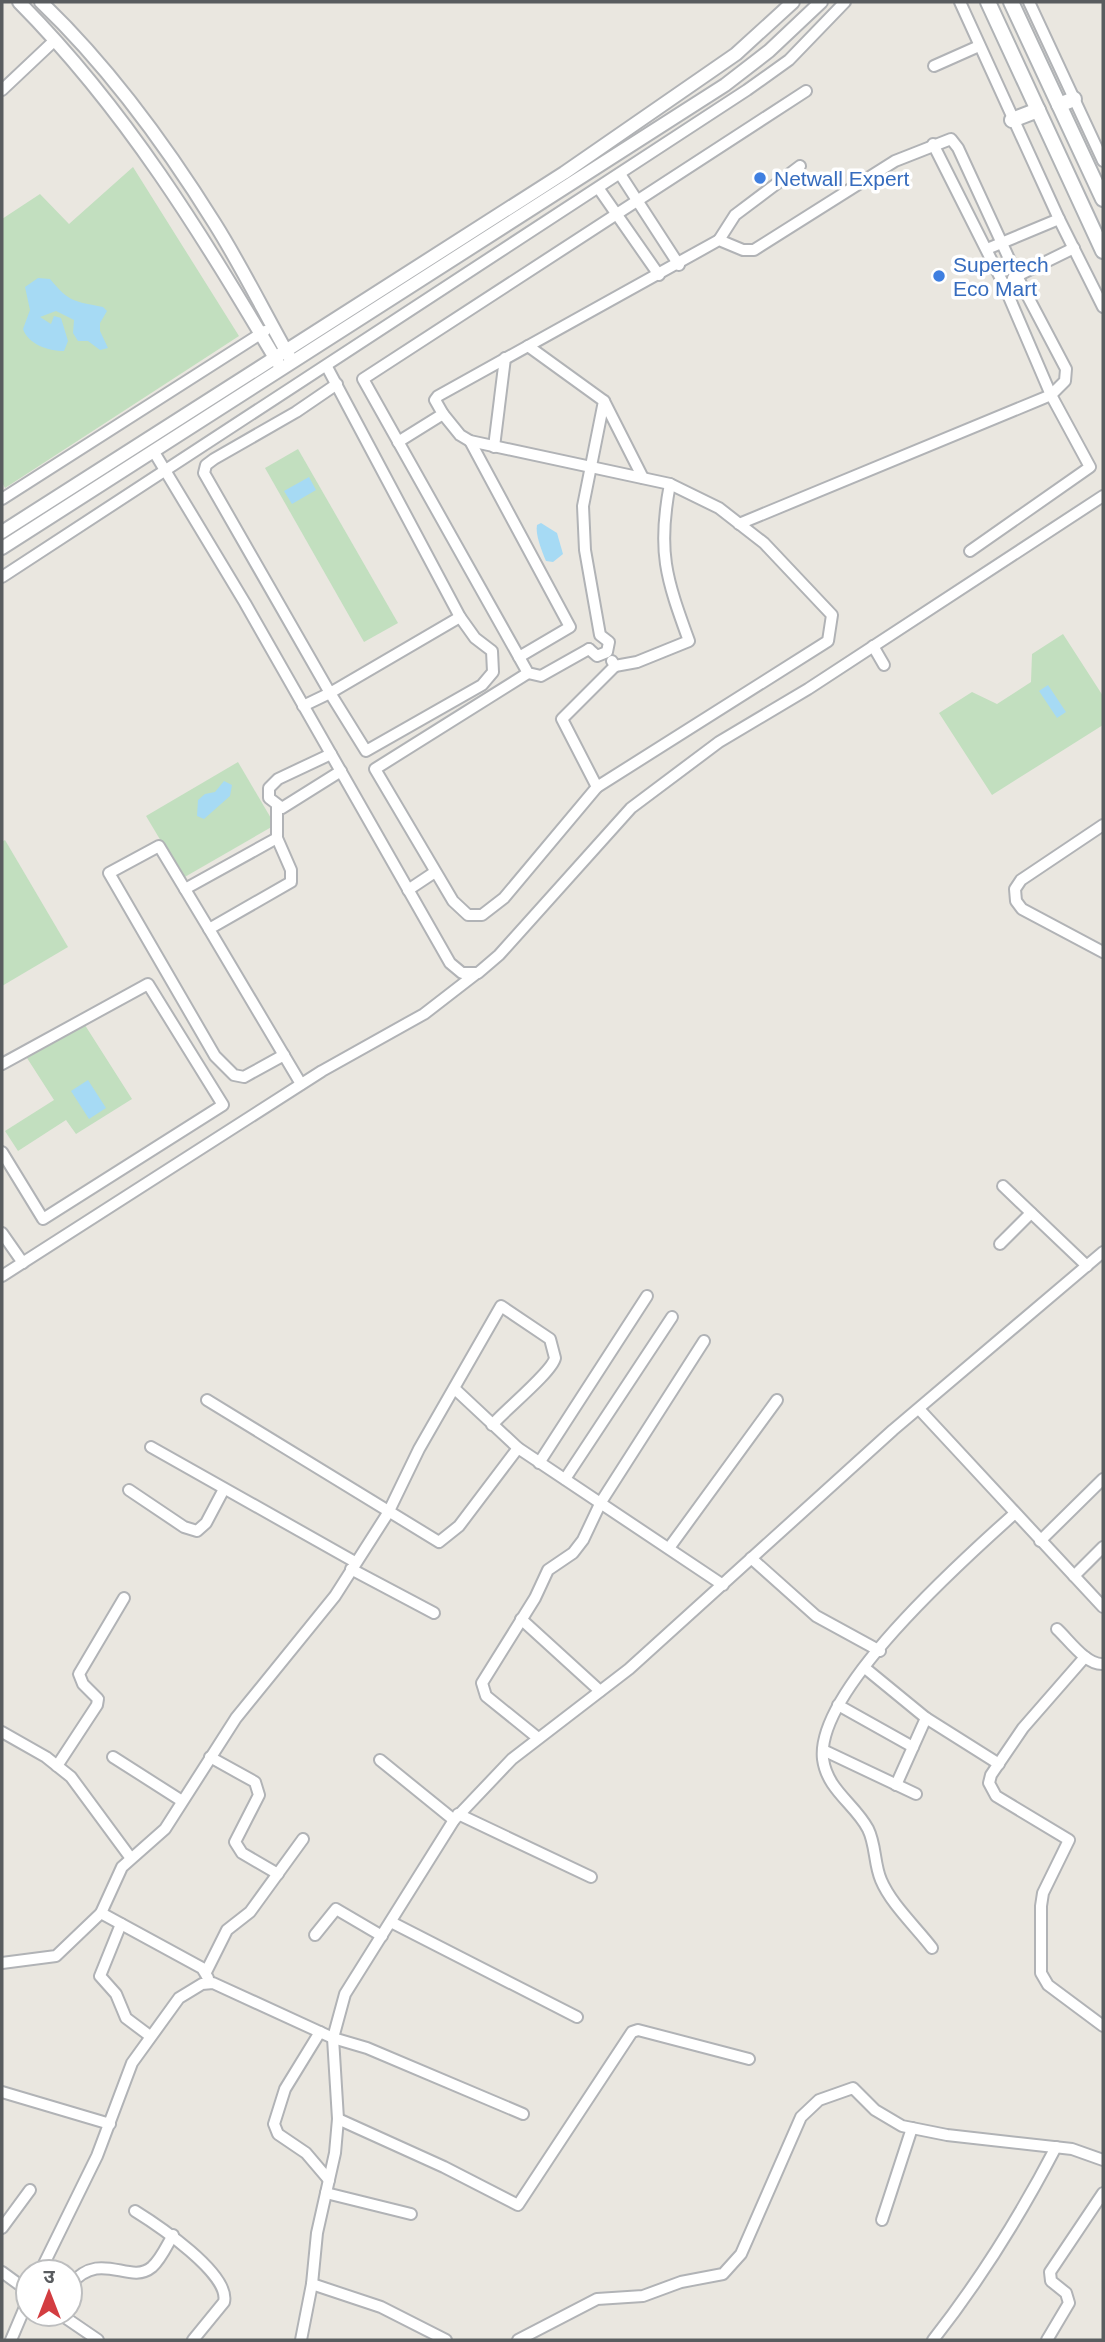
<svg xmlns="http://www.w3.org/2000/svg" width="1105" height="2342" viewBox="0 0 1105 2342" font-family="Arial,'Noto Sans Devanagari',sans-serif">
<style>
.green{fill:#c2dfbf}
.water{fill:#a6daf4}
.lines{fill:none;stroke-linecap:round;stroke-linejoin:round}
.minor-casing{stroke:#b1b3b6;stroke-width:14}
.tertiary-casing{stroke:#b1b3b6;stroke-width:16}
.secondary-casing{stroke:#b0b3b6;stroke-width:18}
.minor{stroke:#fff;stroke-width:10}
.tertiary{stroke:#fff;stroke-width:12}
.secondary{stroke:#fff;stroke-width:14}
.shop-dot{fill:#3f7fe0;stroke:#fff;stroke-width:2.5}
.labels{text-anchor:middle;dominant-baseline:central;stroke-width:7;stroke-linejoin:round;paint-order:stroke}
.shop-label{font-size:21px;fill:#366cbe;stroke:#fff;text-anchor:start}
</style>
<rect width="100%" height="100%" fill="#eae7e0"/>
<!-- green -->
<g class="green">
<polygon points="133,167 239,336 5,488 2,482 2,219 40,194 69,224"/>
<polygon points="298,449 398,623 364,642 265,468"/>
<polygon points="1063,634 1103,696 1103,725 992,795 939,713 972,692 997,704 1031,682 1032,654"/>
<polygon points="238,762 275,825 183,878 146,816"/>
<polygon points="5,840 68,947 2,986 2,842"/>
<polygon points="83,1022 132,1099 76,1134 66,1120 18,1151 5,1131 54,1100 27,1058"/>
</g>
<!-- water -->
<g class="water">
<path d="M 38,278 L 50,279 C 70,303 74,301 103,307 L 107,311 L 100,323 L 100,331 L 108,348 L 100,350 L 88,341 L 78,341 L 73,333 L 74,320 L 56,311 L 40,317 L 51,324 L 54,316 L 61,318 L 68,341 L 64,351 C 48,351 28,344 23,329 L 30,310 L 25,287 Z"/>
<polygon points="309,477 316,490 292,504 284,491"/>
<path d="M 541,523 L 557,533 L 563,554 L 553,562 L 546,561 C 542,552 535,534 537,525 Z"/>
<polygon points="1048,685 1066,712 1057,718 1039,691"/>
<polygon points="224,781 232,785 230,796 204,819 197,816 198,800 205,794 215,792"/>
<polygon points="88,1080 106,1108 89,1119 71,1091"/>
</g>
<g class="lines">
<defs>
<g id="minor">
<polyline points="960,2 1059,219 1103,307"/>
<polyline points="1029,2 1103,161"/>
<polyline points="934,66 979,46"/>
<polyline points="2,90 55,40"/>
<polyline points="933,144 1003,283 1051,395 1090,467 970,551"/>
<polyline points="620,174 679,265"/>
<polyline points="599,189 659,275"/>
<polyline points="719,240 735,215 800,166"/>
<polyline points="987,249 1059,219"/>
<polyline points="1013,278 1074,248"/>
<polyline points="528,346 604,401 583,506 585,550 600,635 609,642 607,652 597,656 589,649"/>
<polyline points="337,384 296,412 214,459 206,465 204,473 330,693 460,617"/>
<polyline points="604,401 643,478"/>
<polyline points="443,414 460,435 470,441 670,484 719,508 764,543 832,615 828,641 597,787 562,719 615,666"/>
<polyline points="470,441 570,627 519,657"/>
<polyline points="398,442 443,414 435,400 438,396 719,240 743,250 754,250 895,161 951,139 958,148 1017,276 1066,369 1065,381 1051,395 739,524"/>
<polyline points="494,447 505,358"/>
<polyline points="154,452 245,603 450,963 462,973 478,973 499,955 631,808 719,742 808,689 1103,496"/>
<polyline points="2,499 265,331"/>
<polyline points="2,577 747,90 789,60 845,2"/>
<polyline points="873,646 884,665"/>
<polyline points="589,649 541,676 528,673 363,379 806,91"/>
<path d="M 612,661 L 615,666 L 637,662 L 689,641 C 666,578 657,551 670,484"/>
<polyline points="528,673 375,769 453,901 468,915 482,915 504,898 597,787"/>
<polyline points="303,706 330,693 366,751 482,685 493,672 492,651 475,638 460,617 327,367"/>
<polyline points="331,754 278,779 269,788 269,798 282,808 341,771"/>
<polyline points="277,807 277,838 291,870 291,882 209,929 301,1084"/>
<polyline points="1103,825 1021,880 1015,889 1016,901 1022,909 1103,952"/>
<polyline points="185,889 277,838"/>
<polyline points="408,890 435,872"/>
<polyline points="209,929 159,846 109,873 215,1056 234,1075 244,1077 284,1055"/>
<polyline points="2,1064 148,984 223,1105 43,1219 2,1152"/>
<polyline points="1003,1186 1087,1266"/>
<polyline points="2,1233 23,1263"/>
<polyline points="1000,1244 1031,1213"/>
<polyline points="2,1276 322,1071 424,1014 477,973"/>
<polyline points="456,1390 518,1448 723,1585"/>
<polyline points="207,1400 439,1542 459,1526 518,1448"/>
<polyline points="919,1409 1103,1607"/>
<polyline points="151,1447 355,1562"/>
<polyline points="539,1463 647,1296"/>
<polyline points="565,1479 672,1317"/>
<polyline points="129,1490 184,1527 197,1531 206,1523 224,1489"/>
<polyline points="1040,1541 1103,1479"/>
<polyline points="669,1548 777,1400"/>
<polyline points="751,1558 816,1616 880,1651"/>
<polyline points="351,1569 434,1613"/>
<polyline points="1074,1576 1103,1547"/>
<polyline points="521,1619 600,1691"/>
<path d="M 1057,1629 C 1069,1640 1086,1665 1103,1664"/>
<polyline points="1085,1657 1023,1728 991,1775 989,1783 996,1796 1069,1840 1043,1893 1041,1906 1041,1973 1048,1985 1103,2026"/>
<polyline points="865,1668 926,1718 999,1764"/>
<polyline points="838,1705 913,1747"/>
<polyline points="2,1732 46,1757 71,1777 130,1857"/>
<polyline points="538,1738 486,1696 482,1683 535,1598 548,1570 573,1553 583,1540 601,1502 704,1341"/>
<polyline points="823,1750 916,1794"/>
<polyline points="113,1757 182,1801"/>
<polyline points="210,1757 255,1782 259,1795 235,1842 242,1853 278,1874"/>
<polyline points="380,1760 454,1820"/>
<polyline points="57,1766 97,1705 98,1699 83,1684 79,1674 124,1598"/>
<polyline points="896,1785 926,1718"/>
<polyline points="458,1814 591,1877"/>
<polyline points="101,1913 202,1968 208,1978"/>
<polyline points="391,1922 577,2017"/>
<polyline points="121,1924 100,1976 116,1994 126,2018 150,2036"/>
<polyline points="315,1935 336,1909 382,1936"/>
<path d="M 932,1948 C 916,1927 891,1904 881,1880 C 874,1864 876,1845 868,1829 C 855,1804 827,1790 823,1759 C 815,1691 965,1558 1014,1514"/>
<path d="M 2,1963 L 56,1956 L 101,1913 L 122,1867 L 165,1829 L 236,1718 L 335,1596 L 388,1513 L 419,1449 L 501,1306 L 550,1339 L 555,1358 C 552,1372 506,1409 492,1425"/>
<polyline points="206,1972 227,1930 250,1912 303,1839"/>
<polyline points="320,2032 285,2089 274,2124 278,2134 306,2153 329,2180"/>
<polyline points="2,2092 110,2124"/>
<polyline points="338,2119 444,2167 518,2205 632,2032 638,2030 749,2059"/>
<polyline points="326,2193 411,2214"/>
<path d="M 135,2211 C 156,2224 231,2274 224,2302 L 193,2340"/>
<polyline points="882,2220 912,2128"/>
<polyline points="2,2228 30,2190"/>
<polyline points="2,2272 28,2291"/>
<polyline points="40,2272 97,2156 132,2063 179,1998 202,1984 213,1983 333,2038 367,2048 523,2114"/>
<polyline points="312,2284 381,2307 446,2340"/>
<path d="M 70,2285 C 101,2248 129,2286 152,2267 C 161,2259 167,2245 173,2235"/>
<polyline points="60,2314 98,2340"/>
<polyline points="11,2340 28,2300"/>
<polyline points="301,2340 312,2284 317,2233 335,2153 338,2119 333,2038 345,1994 454,1820 512,1759 629,1669 893,1430 1103,1252"/>
<polyline points="518,2340 597,2299 643,2296 681,2282 723,2274 741,2254 801,2117 819,2100 853,2088 875,2110 902,2126 947,2135 1072,2149 1103,2160"/>
<path d="M 933,2340 C 981,2279 1020,2216 1056,2147"/>
<polyline points="1047,2340 1069,2303 1066,2293 1051,2281 1050,2272 1103,2193"/>
</g>
<g id="tertiary">
<path d="M 19,2 C 127,111 200,232 278,363"/>
<path d="M 41,2 C 106,64 167,147 215,224 C 242,267 265,314 290,358"/>
<polyline points="2,532 564,173 736,54 793,2"/>
<polyline points="2,548 725,85 769,51 821,2"/>
</g>
<g id="secondary">
<polyline points="988,2 1103,251"/>
<polyline points="1011,2 1103,199"/>
<polyline points="1059,105 1074,99"/>
<polyline points="1012,120 1038,110"/>
</g>
</defs>
<!-- minor casing -->
<use href="#minor" class="minor-casing"/>
<!-- tertiary casing -->
<use href="#tertiary" class="tertiary-casing"/>
<!-- secondary casing -->
<use href="#secondary" class="secondary-casing"/>
<!-- minor -->
<use href="#minor" class="minor"/>
<!-- tertiary -->
<use href="#tertiary" class="tertiary"/>
<!-- secondary -->
<use href="#secondary" class="secondary"/>
</g>
<!-- markers -->
<g class="shop-dot">
<circle cx="760" cy="178" r="7"/>
<circle cx="939" cy="276" r="7"/>
</g>
<g class="labels">
<!-- shop labels -->
<g class="shop-label">
<text x="774" y="178">Netwall Expert</text>
<text x="953" y="264">Supertech<tspan x="953" dy="24">Eco Mart</tspan></text>
</g>
</g>
<!-- border -->
<rect width="1105" height="2342" fill="none" stroke="#595c5f" stroke-width="7"/>
<!-- north arrow -->
<g transform="translate(49 2293)"><circle r="33" fill="#ffffff" stroke="#bdbebf" stroke-width="2"/>
<path d="M0-5L12 26L0 18L-12 26Z" fill="#d33d41"/>
<text y="-10" font-size="19" font-weight="bold" text-anchor="middle" fill="#595c5f">उ</text>
</g>
</svg>
